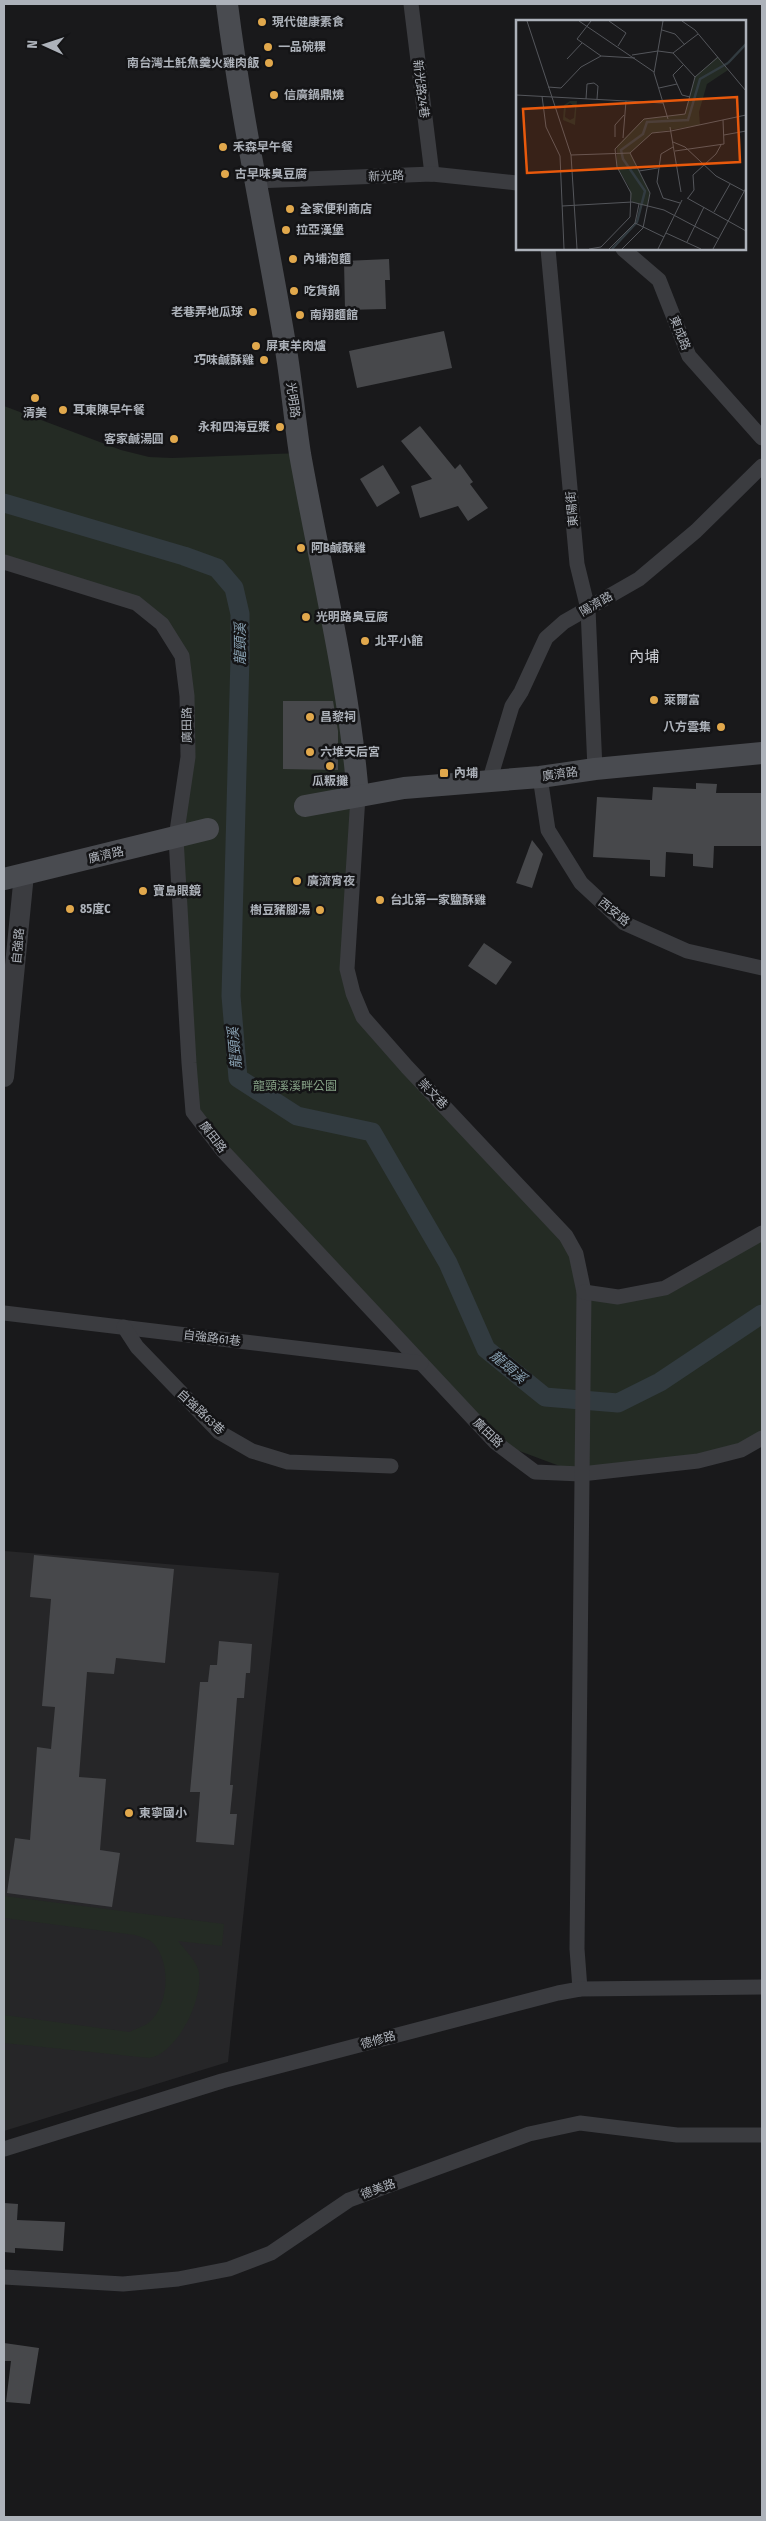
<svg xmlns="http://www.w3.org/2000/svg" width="766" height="2521" viewBox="0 0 766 2521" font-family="'Fira Sans Condensed','Noto Sans TC',sans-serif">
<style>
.built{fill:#262628}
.green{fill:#242b24}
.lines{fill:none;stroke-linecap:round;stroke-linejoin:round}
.canal{stroke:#323b40;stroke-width:19}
.building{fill:#47484b}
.minor{stroke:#3b3c40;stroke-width:15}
.tertiary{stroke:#3b3c40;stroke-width:20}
.secondary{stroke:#494b50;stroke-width:22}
.poi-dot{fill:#e1a84c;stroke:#141416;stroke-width:2}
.labels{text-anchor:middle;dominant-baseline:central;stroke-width:5;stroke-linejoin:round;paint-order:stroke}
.poi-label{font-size:12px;font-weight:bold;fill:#adb2ba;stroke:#141416;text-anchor:start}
.street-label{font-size:12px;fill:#adb2ba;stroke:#141416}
.park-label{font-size:12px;fill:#86a287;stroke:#141416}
.water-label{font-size:14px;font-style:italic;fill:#88a0b1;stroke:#141416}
.quarter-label{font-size:15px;fill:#ced0d6;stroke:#141416}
.inset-river{fill:none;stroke:#323b40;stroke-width:2.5}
.inset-road{fill:none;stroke:#54565b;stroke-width:1}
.view{fill:#e8590c;fill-opacity:0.15;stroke:#e8590c;stroke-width:2.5}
.inset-edge{fill:none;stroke:#adb2ba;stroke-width:2.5}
</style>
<rect width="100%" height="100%" fill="#19191b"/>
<!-- built -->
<polygon class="built" points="4,1551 279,1573 228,2062 4,2131"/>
<!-- green -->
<g class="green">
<polygon points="4,406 121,450 149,457 172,458 300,453 363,792 347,969 363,1017 566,1236 584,1292 665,1288 762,1233 762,1438 741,1450 581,1474 495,1442 193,1112 176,838 188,757 182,656 136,603 4,562"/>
<path d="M 4,1896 L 224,1924 L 222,1946 L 178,1941 C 185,1950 197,1961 199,1973 C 203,2000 177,2054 149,2058 L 4,2043 L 4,2015 L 129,2032 C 135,2029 142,2027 147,2024 C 169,2008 172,1963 153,1943 C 149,1939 140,1937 135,1935 L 4,1918 Z"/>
</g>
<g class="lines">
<!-- canal -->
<polyline class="canal" points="4,503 184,556 217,568 234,588 240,614 240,657 231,996 238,1078 297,1116 372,1132 448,1263 486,1349 545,1397 618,1403 660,1382 762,1314"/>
</g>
<!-- building -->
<g class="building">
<polygon points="389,259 390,280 385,280 386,309 345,310 344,261"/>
<polygon points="444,331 452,368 357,388 349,351"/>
<polygon points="420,426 455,469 460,464 473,482 470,484 488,508 468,521 458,506 420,518 411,486 432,479 401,441"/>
<polygon points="383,465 400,493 377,507 360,479"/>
<polygon points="283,701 333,701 338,731 338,770 283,769"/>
<polygon points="696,783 717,784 716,793 762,793 762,846 714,846 713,868 693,866 693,854 666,852 665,877 650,876 650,860 593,857 597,797 652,800 653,787 696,789"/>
<polygon points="532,840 543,854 532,888 516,883"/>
<polygon points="484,943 512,962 496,985 468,966"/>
<polygon points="34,1555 174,1569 165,1663 116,1658 114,1674 87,1672 79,1777 106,1779 100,1850 120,1853 112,1907 7,1893 15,1838 30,1840 37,1747 51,1749 55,1707 42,1706 51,1599 30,1597"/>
<polygon points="219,1641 252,1644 250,1673 246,1673 244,1698 237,1698 230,1785 233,1785 230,1814 237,1814 234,1845 196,1842 200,1792 190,1792 200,1682 208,1682 210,1665 217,1665"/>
<polygon points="4,2203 18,2204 17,2220 65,2222 63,2251 15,2248 15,2253 4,2252"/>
<polygon points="4,2343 39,2348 30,2404 6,2402 11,2361 4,2361"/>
</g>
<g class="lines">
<!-- minor -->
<g class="minor">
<polyline points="411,4 432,174"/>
<polyline points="255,181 432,174 517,183"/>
<polyline points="548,249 577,564 588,609 595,769"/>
<polyline points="623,249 659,280 689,356 762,438"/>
<polyline points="4,562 136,603 162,624 182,656 187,696 188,757 176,838 189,1063 193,1112 223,1151 495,1442 535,1472 581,1474 698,1461 741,1450 762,1438"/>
<polyline points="540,777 548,830 581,883 624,923 687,951 762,968"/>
<polyline points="489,782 512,706 521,692 546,638 564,622 639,579 696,531 762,466"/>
<polyline points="358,796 347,969 353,993 363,1017 407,1067 566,1236 576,1254 584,1292 577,1949 580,1989"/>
<polyline points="584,1292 618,1297 665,1288 762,1233"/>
<polyline points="4,1313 421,1363"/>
<polyline points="124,1327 137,1347 219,1432 252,1451 288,1462 391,1466"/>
<polyline points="4,2149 222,2081 558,1993 580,1989 762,1987"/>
<polyline points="4,2277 123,2284 178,2279 229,2269 271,2253 349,2200 529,2134 580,2123 677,2135 762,2135"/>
</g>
<!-- tertiary -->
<polyline class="tertiary" points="4,1077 24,874"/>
<!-- secondary -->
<g class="secondary">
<path d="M 227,4 C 241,116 265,226 284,338 C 291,376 294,415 300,454 C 320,567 349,681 358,796"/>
<polyline points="305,806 404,788 540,777 595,769 762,753"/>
<polyline points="4,879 208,829"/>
</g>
</g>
<!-- markers -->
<g class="poi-dot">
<circle cx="262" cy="22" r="5"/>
<circle cx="268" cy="47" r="5"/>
<circle cx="269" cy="63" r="5"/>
<circle cx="274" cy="95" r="5"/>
<circle cx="223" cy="147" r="5"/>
<circle cx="225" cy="174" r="5"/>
<circle cx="290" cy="209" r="5"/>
<circle cx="286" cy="230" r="5"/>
<circle cx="293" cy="259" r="5"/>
<circle cx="294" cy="291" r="5"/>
<circle cx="253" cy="312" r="5"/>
<circle cx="300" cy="315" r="5"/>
<circle cx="256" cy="346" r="5"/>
<circle cx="264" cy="360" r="5"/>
<circle cx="35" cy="398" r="5"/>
<circle cx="63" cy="410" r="5"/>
<circle cx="280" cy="427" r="5"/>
<circle cx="174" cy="439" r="5"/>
<circle cx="301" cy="548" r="5"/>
<circle cx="306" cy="617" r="5"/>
<circle cx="365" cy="641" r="5"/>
<circle cx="654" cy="700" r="5"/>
<circle cx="310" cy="717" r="5"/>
<circle cx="721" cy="727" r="5"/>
<circle cx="310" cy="752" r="5"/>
<circle cx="330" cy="766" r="5"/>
<rect x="439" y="768" width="10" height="10" rx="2.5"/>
<circle cx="297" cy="881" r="5"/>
<circle cx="143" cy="891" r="5"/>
<circle cx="380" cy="900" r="5"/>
<circle cx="70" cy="909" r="5"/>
<circle cx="320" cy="910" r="5"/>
<circle cx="129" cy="1813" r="5"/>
</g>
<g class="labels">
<!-- poi labels -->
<g class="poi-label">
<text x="272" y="22">現代健康素食</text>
<text x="278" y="47">一品碗粿</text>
<text x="259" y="63" text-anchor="end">南台灣土魠魚羹火雞肉飯</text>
<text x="284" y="95">信廣鍋鼎燒</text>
<text x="233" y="147">禾森早午餐</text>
<text x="235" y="174">古早味臭豆腐</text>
<text x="300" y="209">全家便利商店</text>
<text x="296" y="230">拉亞漢堡</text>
<text x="303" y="259">內埔泡麵</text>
<text x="304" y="291">吃貨鍋</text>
<text x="243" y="312" text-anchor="end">老巷弄地瓜球</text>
<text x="310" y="315">南翔麵館</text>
<text x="266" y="346">屏東羊肉爐</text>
<text x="254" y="360" text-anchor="end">巧味鹹酥雞</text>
<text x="73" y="410">耳東陳早午餐</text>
<text x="35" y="413" text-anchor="middle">清美</text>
<text x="270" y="427" text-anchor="end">永和四海豆漿</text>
<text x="164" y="439" text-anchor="end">客家鹹湯圓</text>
<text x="311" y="548">阿B鹹酥雞</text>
<text x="316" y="617">光明路臭豆腐</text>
<text x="375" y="641">北平小館</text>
<text x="664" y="700">萊爾富</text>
<text x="320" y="717">昌黎祠</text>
<text x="711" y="727" text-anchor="end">八方雲集</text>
<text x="320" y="752">六堆天后宮</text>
<text x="454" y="773">內埔</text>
<text x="330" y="781" text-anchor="middle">瓜粄攤</text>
<text x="307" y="881">廣濟宵夜</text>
<text x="153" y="891">寶島眼鏡</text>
<text x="390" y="900">台北第一家鹽酥雞</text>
<text x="80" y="909">85度C</text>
<text x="310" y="910" text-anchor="end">樹豆豬腳湯</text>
<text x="139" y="1813">東寧國小</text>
</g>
<!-- street labels -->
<g class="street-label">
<text transform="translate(421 89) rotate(83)">新光路24巷</text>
<text transform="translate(386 176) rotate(-2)">新光路</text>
<text transform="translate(680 333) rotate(68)">東成路</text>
<text transform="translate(293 400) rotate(82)">光明路</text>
<text transform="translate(572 509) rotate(-95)">東陽街</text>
<text transform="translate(596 604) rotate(-30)">陽濟路</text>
<text transform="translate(187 725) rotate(-91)">廣田路</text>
<text transform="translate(560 774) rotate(-8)">廣濟路</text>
<text transform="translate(106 855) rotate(-13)">廣濟路</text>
<text transform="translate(614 912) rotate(39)">西安路</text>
<text transform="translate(18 946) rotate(-85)">自強路</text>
<text transform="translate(433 1094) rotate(46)">崇文巷</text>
<text transform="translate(213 1137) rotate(52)">廣田路</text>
<text transform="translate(212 1338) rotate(7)">自強路61巷</text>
<text transform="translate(201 1412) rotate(43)">自強路63巷</text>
<text transform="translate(488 1433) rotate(44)">廣田路</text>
<text transform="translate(378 2040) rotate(-15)">德修路</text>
<text transform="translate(378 2189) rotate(-20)">德美路</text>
</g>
<!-- park labels -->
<g class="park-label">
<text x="295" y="1086">龍頸溪溪畔公園</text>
</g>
<!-- water labels -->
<g class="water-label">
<text transform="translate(240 644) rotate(-90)">龍頸溪</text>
<text transform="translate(235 1048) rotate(-95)">龍頸溪</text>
<text transform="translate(508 1367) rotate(40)">龍頸溪</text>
</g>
<!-- quarter labels -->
<g class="quarter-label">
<text x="644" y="657">內埔</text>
</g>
</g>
<!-- overview -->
<g transform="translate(516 20)">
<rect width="230" height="230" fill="#19191b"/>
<path d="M 202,37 L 212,50 L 191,64 L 183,92 L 184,105 L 136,113 L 114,133 L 134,173 L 131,186 L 116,182 L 113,167 L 101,147 L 101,126 L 128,99 L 169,94 L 179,57 ZM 54,81 L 61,81 L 59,105 L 47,100 L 48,85 ZM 54,83 L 59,87 L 58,98 L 54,100 L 49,97 L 50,86 Z" fill="#242b24" fill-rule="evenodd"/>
<path class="inset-river" d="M 212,43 L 230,24M 96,229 L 121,202 L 129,171 L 107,139 L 105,130 L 127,114 L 131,102 L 172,100 L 184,59 L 212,43"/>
<path class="inset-road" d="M 11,1 L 55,135 L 61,229M 63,1 L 138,52M 75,1 L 61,19 L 85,36M 93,1 L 110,13 L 102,26M 147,1 L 138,53 L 152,99M 166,1 L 179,10 L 230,71M 146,10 L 159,14 L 169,25M 157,33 L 179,57M 116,35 L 142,31 L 157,33 L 182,14M 51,39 L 66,23M 167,45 L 157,55 L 166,75 L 174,77M 32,67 L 45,68 L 65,47 L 85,36 L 119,38M 143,68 L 161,64M 0,75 L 147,83M 26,76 L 30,107 L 44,136 L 48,229M 70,79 L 71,64 L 78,63 L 82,66 L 81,79M 154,107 L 165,172M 155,111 L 230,95M 208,115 L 230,111M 99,117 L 99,105 L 108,95M 107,118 L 110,81M 157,122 L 169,127 L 200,156 L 228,171M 157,127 L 145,134 L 141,162 L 147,178 L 164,183M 159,131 L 208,124 L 207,100M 55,135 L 114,133 L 136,113 L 155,111M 123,151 L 142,148M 171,178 L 230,211M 172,178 L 178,170 L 177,155 L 200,134 L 205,125M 46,186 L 116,182 L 148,190 L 203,219M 198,192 L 214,164M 119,203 L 148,217M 150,213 L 185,229M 171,222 L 188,187M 73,229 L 85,227 L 114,197 L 115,173 L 101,147 L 99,129 L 128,99 L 169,94 L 179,57 L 202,37M 93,229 L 119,203 L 123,184M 106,229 L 127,208 L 134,173 L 114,133M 142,229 L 166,180M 197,229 L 230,168"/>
<path class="view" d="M 221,77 L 224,142 L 11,153 L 7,89 Z"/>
<rect width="230" height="230" class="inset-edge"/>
</g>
<!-- border -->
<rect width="766" height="2521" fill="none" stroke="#adb2ba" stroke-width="10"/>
<!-- north arrow -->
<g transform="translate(45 45) rotate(273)" stroke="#141416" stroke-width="4" paint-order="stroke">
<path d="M0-4L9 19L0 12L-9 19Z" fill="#adb2ba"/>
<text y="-8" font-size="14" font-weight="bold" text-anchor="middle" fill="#adb2ba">N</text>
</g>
</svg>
